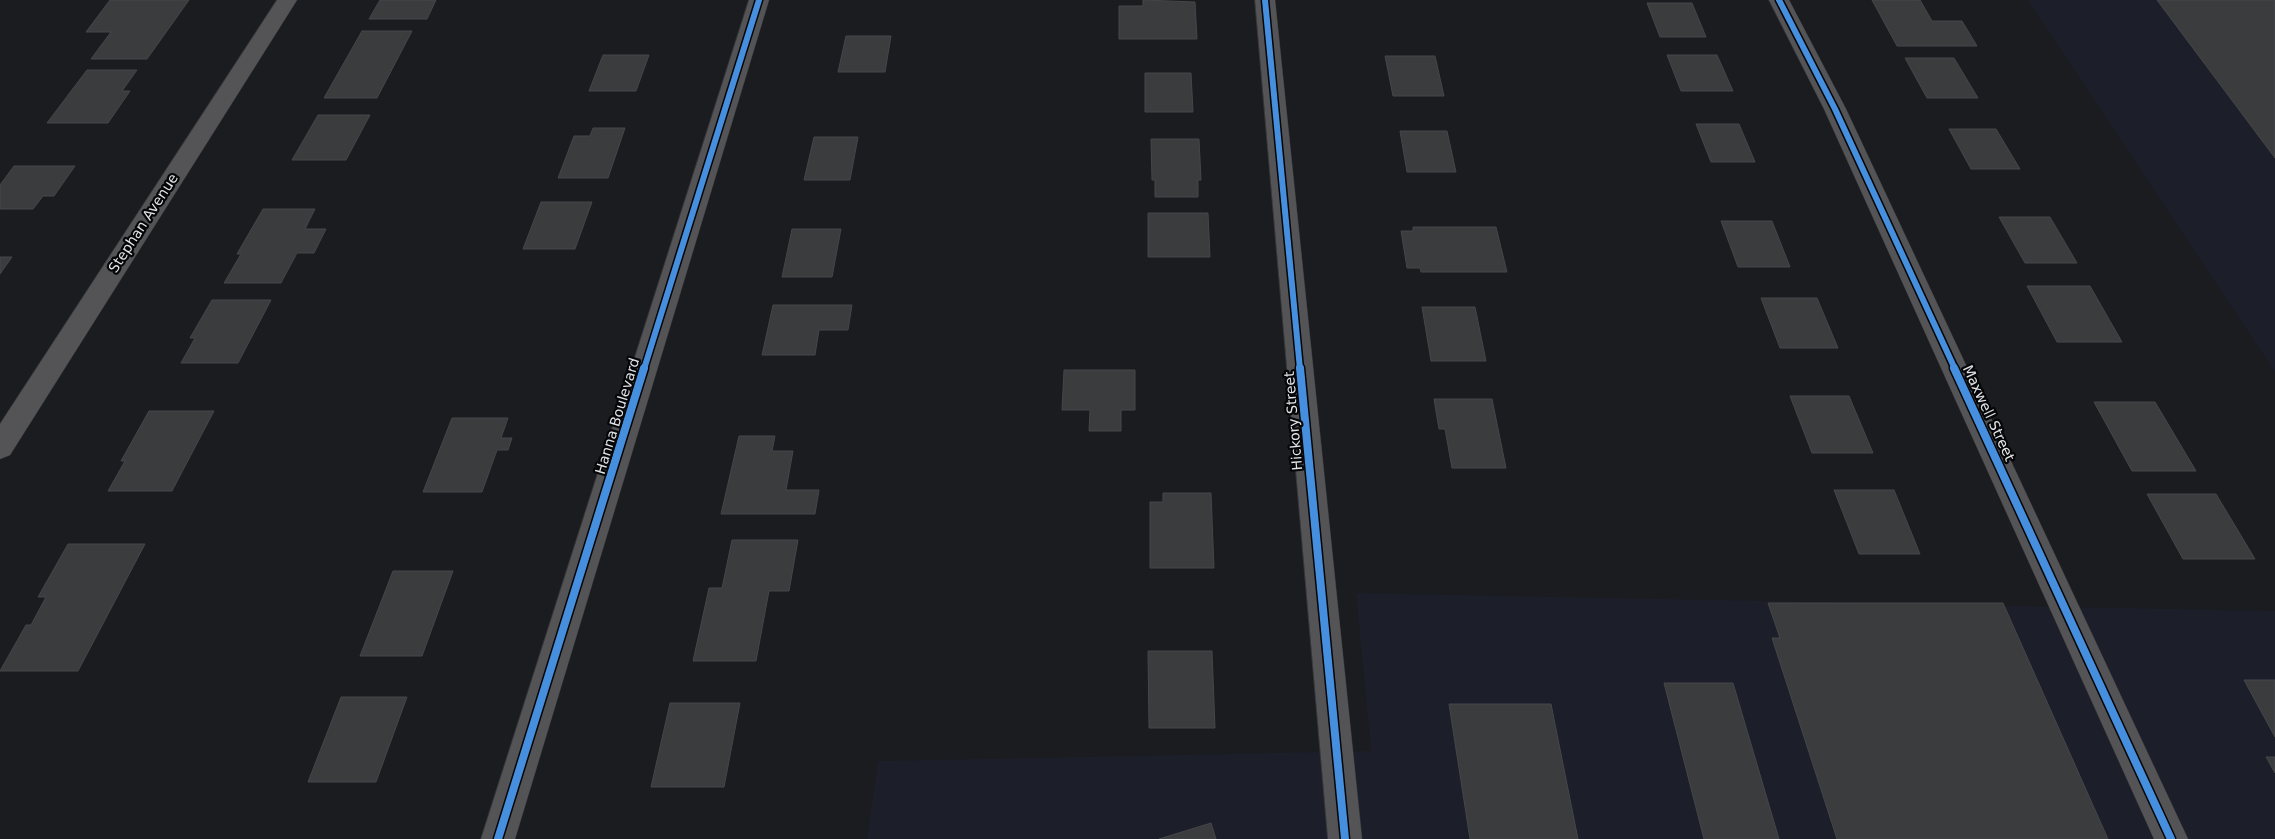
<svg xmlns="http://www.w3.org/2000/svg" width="2275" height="839" viewBox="0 0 2275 839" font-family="'DejaVu Sans',sans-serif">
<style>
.built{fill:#1c1f29}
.building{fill:#3a3c3e;stroke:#46464a}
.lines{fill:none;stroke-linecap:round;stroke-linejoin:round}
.minor-casing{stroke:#353639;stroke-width:1}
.tertiary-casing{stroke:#353639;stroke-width:1}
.minor{fill:#545457;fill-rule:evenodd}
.tertiary{fill:#545457;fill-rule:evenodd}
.cycleway-far1-casing{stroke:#050608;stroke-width:9}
.cycleway-casing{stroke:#050608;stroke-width:11}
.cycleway-far1{stroke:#468fdf;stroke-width:6}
.cycleway{stroke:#468fdf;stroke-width:8}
.labels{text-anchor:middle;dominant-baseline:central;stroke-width:4.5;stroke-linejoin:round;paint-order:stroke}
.street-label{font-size:14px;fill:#e3e4e8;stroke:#050608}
</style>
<rect width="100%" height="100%" fill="#1a1c1f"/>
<!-- built -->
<g class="built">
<polygon points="2028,0 2275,0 2275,372"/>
<polygon points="1356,593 2275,611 2275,839 867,839 878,761 1371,751"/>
</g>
<!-- building -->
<g class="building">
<polygon points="110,0 189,0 147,59 91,59 111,32 86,32"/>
<polygon points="380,0 436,0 427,19 369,19"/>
<polygon points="1143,0 1195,2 1197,39 1119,39 1119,6 1143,6"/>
<polygon points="1872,0 1920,0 1932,21 1962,21 1977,46 1897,46"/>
<polygon points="2157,0 2275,0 2275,158"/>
<polygon points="1647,3 1692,3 1706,37 1660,37"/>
<polygon points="362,31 412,31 377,98 324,98"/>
<polygon points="846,36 891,36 885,72 838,72"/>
<polygon points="603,55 649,55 636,91 589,91"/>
<polygon points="1667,55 1717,55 1733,91 1681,91"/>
<polygon points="1385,56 1435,56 1444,96 1393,96"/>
<polygon points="1905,58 1954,58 1978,98 1927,98"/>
<polygon points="87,70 137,70 122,91 130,91 108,123 47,123"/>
<polygon points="1145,73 1191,73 1193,112 1145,112"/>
<polygon points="318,115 370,115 346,160 292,160"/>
<polygon points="1696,124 1739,124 1755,162 1711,162"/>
<polygon points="593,128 625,128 608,178 558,178 574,136 590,136"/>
<polygon points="1949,129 1996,129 2020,169 1971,169"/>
<polygon points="1400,131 1447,131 1456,172 1407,172"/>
<polygon points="814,137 858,137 850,180 804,180"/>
<polygon points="1151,139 1199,139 1201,180 1198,180 1198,197 1155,197 1155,180 1152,180"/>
<polygon points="14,166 75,166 54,196 43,196 33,209 0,209 0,185"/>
<polygon points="541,202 592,202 575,249 523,249"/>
<polygon points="263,209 315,209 305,229 326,229 314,253 297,253 281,283 224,283 241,254 237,254"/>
<polygon points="1148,213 1208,213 1210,257 1148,257"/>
<polygon points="1999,217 2050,217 2077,263 2025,263"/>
<polygon points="1721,221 1772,221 1790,267 1738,267"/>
<polygon points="1413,227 1496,227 1507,272 1421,272 1420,268 1407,268 1401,231 1413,231"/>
<polygon points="792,229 841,229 832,277 782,277"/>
<polygon points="0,257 12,257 0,274"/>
<polygon points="2027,286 2090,286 2122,342 2057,342"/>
<polygon points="1761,298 1817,298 1838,348 1780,348"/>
<polygon points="212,300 271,300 238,363 181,363 195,338 190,338"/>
<polygon points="773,305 852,305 848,330 819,330 815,355 762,355"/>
<polygon points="1422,307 1475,307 1486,361 1431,361"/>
<polygon points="1064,370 1135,370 1135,410 1121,410 1121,431 1089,431 1090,410 1062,410"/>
<polygon points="1790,396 1849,396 1873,453 1812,453"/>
<polygon points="1434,399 1492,399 1506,468 1452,468 1445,429 1439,429"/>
<polygon points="2094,402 2155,402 2196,471 2132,471"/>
<polygon points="149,411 214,411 172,491 108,491 125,461 121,461"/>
<polygon points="452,418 508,418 501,438 512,438 508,450 497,450 482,492 423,492"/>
<polygon points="739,436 775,436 772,451 793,451 786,490 819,490 815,514 721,514"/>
<polygon points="1834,490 1894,490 1920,554 1859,554"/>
<polygon points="1163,493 1211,493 1214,568 1150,568 1150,502 1163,502"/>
<polygon points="2147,494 2216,494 2255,559 2183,559"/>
<polygon points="732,540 798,540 789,591 769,591 756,661 693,661 709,588 722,588"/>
<polygon points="68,544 145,544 78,671 0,671 26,625 31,625 46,597 38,597"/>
<polygon points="393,571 453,571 422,656 360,656"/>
<polygon points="1768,603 2003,603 2108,839 1837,839 1772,638 1780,638"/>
<polygon points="1148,651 1212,651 1215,728 1149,728"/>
<polygon points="2244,680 2275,680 2275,737"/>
<polygon points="1664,683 1733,683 1779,839 1704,839"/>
<polygon points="341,697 407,697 376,782 308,782"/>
<polygon points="670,703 740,703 724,787 651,787"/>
<polygon points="1449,704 1551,704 1578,839 1470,839"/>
<polygon points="2266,757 2275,757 2275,773"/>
<polygon points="1211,823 1216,839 1159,839"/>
</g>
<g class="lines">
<defs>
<g id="minor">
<polygon points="277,0 297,0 10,455 0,459 0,424"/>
<polygon points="1255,0 1275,0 1362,839 1328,839"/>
<polygon points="1769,0 1789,0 1846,109 2188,839 2154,839 1824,109"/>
</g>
<polygon id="tertiary" points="749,0 769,0 515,839 481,839"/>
</defs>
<!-- minor casing -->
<use href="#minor" class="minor-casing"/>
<!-- tertiary casing -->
<use href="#tertiary" class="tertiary-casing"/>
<!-- minor -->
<use href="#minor" class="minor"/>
<!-- tertiary -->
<use href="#tertiary" class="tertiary"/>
<defs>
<g id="cycleway-far1">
<polyline points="1265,0 1300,369"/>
<polyline points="1779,0 1835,109 1955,369"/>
<polyline points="644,369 759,0"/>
</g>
<g id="cycleway">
<polyline points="1300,368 1345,839"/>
<polyline points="1954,368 2171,839"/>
<polyline points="498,839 644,368"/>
</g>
</defs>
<!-- cycleway-far1 casing -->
<use href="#cycleway-far1" class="cycleway-far1-casing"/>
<!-- cycleway casing -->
<use href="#cycleway" class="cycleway-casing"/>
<!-- cycleway-far1 -->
<use href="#cycleway-far1" class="cycleway-far1"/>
<!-- cycleway -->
<use href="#cycleway" class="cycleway"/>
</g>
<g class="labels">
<!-- street labels -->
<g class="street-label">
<text transform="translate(143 223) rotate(-57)">Stephan Avenue</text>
<text transform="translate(1989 413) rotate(65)">Maxwell Street</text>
<text transform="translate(617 416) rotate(-73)">Hanna Boulevard</text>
<text transform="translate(1293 421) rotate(-95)">Hickory Street</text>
</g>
</g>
</svg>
